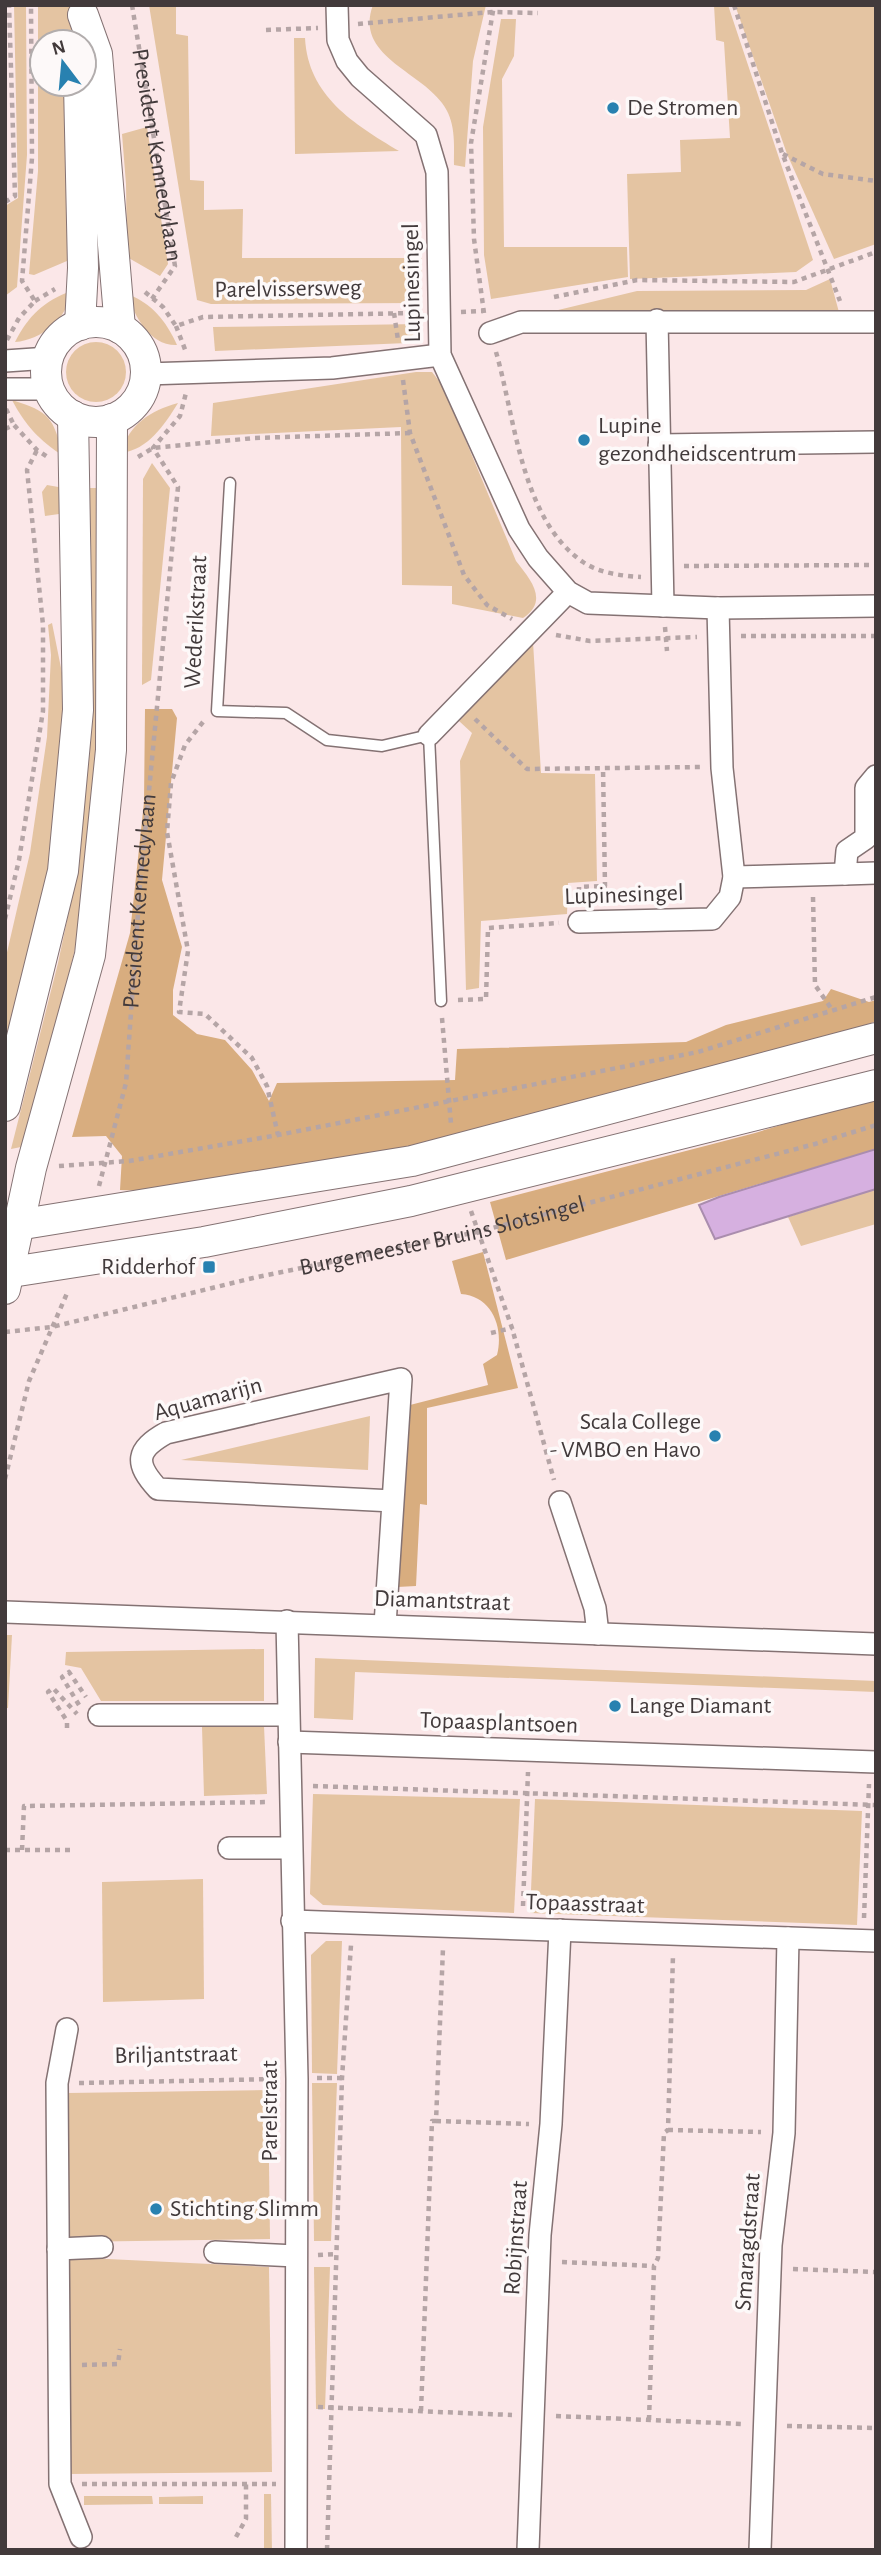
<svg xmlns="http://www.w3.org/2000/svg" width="881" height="2555" viewBox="0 0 881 2555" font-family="'Alegreya Sans',sans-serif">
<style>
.green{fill:#e4c4a2}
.forest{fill:#d8ad7f}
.water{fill:#d6b0e0;stroke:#aa8dae;stroke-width:2}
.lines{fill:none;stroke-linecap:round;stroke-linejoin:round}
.lane-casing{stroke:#847273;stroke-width:13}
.street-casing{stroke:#847273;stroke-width:24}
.secondary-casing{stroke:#847273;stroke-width:32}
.path{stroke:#b5a5a6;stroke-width:4.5;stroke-dasharray:5 5;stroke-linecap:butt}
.lane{stroke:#fff;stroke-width:10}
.street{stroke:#fff;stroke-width:21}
.secondary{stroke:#fff;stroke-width:30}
.poi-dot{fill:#2881b0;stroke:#fdf9f9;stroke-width:2.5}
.labels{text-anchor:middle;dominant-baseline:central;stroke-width:7;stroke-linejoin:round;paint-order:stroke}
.poi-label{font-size:24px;fill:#423a3b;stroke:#fdf9f9;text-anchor:start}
.street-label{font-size:24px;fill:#423a3b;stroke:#fdf9f9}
</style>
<rect width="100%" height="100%" fill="#fbe7e8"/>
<!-- green -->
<g class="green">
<polygon points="14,5 26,5 27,155 17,287 5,296 5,206 18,198"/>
<polygon points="38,5 71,5 71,42 42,42 42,84 72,84 74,258 34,275 29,274 38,171"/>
<polygon points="149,5 176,5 176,34 188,36 190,180 204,181 204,210 243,209 242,258 422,258 421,303 211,304 197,300"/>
<path d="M 373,5 L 486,5 L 473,61 L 465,167 L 454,165 C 454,143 456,121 442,103 C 419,71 354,55 373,5 Z"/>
<polygon points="714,5 728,5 813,260 796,272 630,279 627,174 681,172 680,140 730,138 724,42 716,40"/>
<polygon points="735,5 876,5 876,244 834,259 787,154"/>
<polygon points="501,19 516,19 514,56 502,79 504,247 627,247 628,277 491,299 484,255 483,127"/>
<path d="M 294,38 L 305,38 C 308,96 354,124 399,151 L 295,154 Z"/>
<polygon points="147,127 168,264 160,276 127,257 126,184 122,134"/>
<polygon points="830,279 840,316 525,318 637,291 806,290"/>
<path d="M 71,291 C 68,318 42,340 15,342 C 28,316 44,301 71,291 Z"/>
<path d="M 127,294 C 152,303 166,321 177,345 C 149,346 135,316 127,294 Z"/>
<polygon points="420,324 407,343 215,351 213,327"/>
<circle cx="96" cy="372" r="30"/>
<path d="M 416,372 L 432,372 L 443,386 L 516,561 C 531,580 549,601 523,618 L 452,604 L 452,586 L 402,585 L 401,427 L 211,436 L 213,403 Z"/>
<path d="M 12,400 C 50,412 53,417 63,456 C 39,440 25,425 12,400 Z"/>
<path d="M 178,403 C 165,424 148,450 121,453 C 129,424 150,411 178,403 Z"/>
<polygon points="152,463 170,488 151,680 142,685 143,479"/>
<polygon points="47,485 64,488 59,514 45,516 42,492"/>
<polygon points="83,488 102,488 104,682 86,894 74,953 26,1146 11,1149 58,963 69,911 82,804"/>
<polygon points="52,623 62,673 67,736 51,858 5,1050 5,961 30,853 47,737 51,655 48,625"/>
<polygon points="533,642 541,773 595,774 597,881 568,883 567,914 481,921 479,988 466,990 460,761 472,733 459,721"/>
<polygon points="876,1189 876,1224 801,1246 788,1217"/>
<polygon points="370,1416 368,1470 181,1460"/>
<polygon points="5,1635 12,1635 8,1708 5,1708"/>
<polygon points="264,1649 264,1701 101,1701 81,1668 65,1665 66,1652"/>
<polygon points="315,1658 876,1681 876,1692 355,1672 353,1720 314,1718"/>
<polygon points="264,1726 267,1794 204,1796 202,1727"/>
<polygon points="313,1794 520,1799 514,1913 323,1905 310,1894"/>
<polygon points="535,1799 862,1811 857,1925 530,1913"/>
<polygon points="203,1879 204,1999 103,2002 102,1882"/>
<polygon points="326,1941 342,1941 337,2074 312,2073 311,1955"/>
<polygon points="312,2083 337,2083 331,2241 314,2241"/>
<polygon points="268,2090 270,2239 68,2242 68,2093"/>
<polygon points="67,2257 269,2267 272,2472 69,2474"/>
<polygon points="314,2267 330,2267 325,2409 316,2409"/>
<polygon points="264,2494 271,2494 272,2550 264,2550"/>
<polygon points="84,2496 152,2496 153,2504 84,2505"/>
<polygon points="203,2496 203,2504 159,2504 159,2497"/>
</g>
<!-- forest -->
<g class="forest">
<polygon points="145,709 172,709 177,718 162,880 182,947 173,990 173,1015 197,1034 225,1040 252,1070 269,1101 277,1083 455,1080 457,1049 686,1042 726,1025 823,1001 831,989 869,1002 876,1000 876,1021 830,1039 379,1156 147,1191 120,1190 122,1156 106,1136 72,1137 130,933 144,802"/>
<polygon points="876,1096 876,1149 506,1260 490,1202 755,1133"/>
<path d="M 483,1252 L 518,1388 L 427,1408 L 427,1505 L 420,1504 L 416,1586 L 397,1587 L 410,1405 L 488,1385 L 483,1364 L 497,1355 C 504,1328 492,1296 461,1294 L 452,1261 Z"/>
</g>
<!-- water -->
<polygon class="water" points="876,1149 876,1189 715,1239 699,1205 719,1197"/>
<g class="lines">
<defs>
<polyline id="lane" points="230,483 217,711 286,713 327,740 382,746 429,735 441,1001"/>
<g id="street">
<polyline points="337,5 338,40 347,61 360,77 426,135 437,172 440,355 519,529 538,558 568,592 588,603 718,608 876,606"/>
<polyline points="657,320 663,606"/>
<polyline points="490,333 521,322 876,322"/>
<polyline points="5,361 49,358"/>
<polyline points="146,374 332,368 440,355"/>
<polyline points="5,389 49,389"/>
<polyline points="659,445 875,442"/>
<polyline points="429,735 568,592"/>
<polyline points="876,776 866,788 866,838 847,851 845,874 876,873"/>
<polyline points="734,877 845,874"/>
<polyline points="579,922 712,919 730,897 734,877 722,768 718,608"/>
<polyline points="560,1502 595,1608 598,1634"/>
<polyline points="5,1612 876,1644"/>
<polyline points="287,1621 297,2079 296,2550"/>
<path d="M 385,1625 L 401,1379 L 166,1433 C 136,1450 134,1463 158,1489 L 393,1501"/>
<polyline points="99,1715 288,1715"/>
<polyline points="289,1742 876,1762"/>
<polyline points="229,1848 290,1848"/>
<polyline points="292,1921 876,1941"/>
<polyline points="67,2029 57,2083 60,2484 81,2537"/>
<polyline points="58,2249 102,2247"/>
<polyline points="215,2252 296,2256"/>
<polyline points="528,2550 540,2235 551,2124 560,1930"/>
<polyline points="760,2550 771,2245 784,2133 788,1938"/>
</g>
<g id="secondary">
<polyline points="83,15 97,54 120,328"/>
<polyline points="79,84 83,268 80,325"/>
<circle cx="96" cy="372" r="50"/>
<polyline points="5,1106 63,871 78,710 73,416"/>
<polyline points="5,1227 412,1161 876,1038"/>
<polyline points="5,1273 204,1242 411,1201 876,1085"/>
<polyline points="5,1289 31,1168 90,955 111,750 112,419"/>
</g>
</defs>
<!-- lane casing -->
<use href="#lane" class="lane-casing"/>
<!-- street casing -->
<use href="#street" class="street-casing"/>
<!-- secondary casing -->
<use href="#secondary" class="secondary-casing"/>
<!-- path -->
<g class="path">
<path id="s1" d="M 132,5 L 175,266 L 152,299"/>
<polyline points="734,5 782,153 840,301"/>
<polyline points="358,24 492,12 538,13"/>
<polyline points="266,30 318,28"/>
<polyline points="783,154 823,174 876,181"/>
<polyline points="5,202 15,196 9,5"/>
<polyline points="145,292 163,307 176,326 203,317 417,313"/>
<polyline points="554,297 637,280 794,282 876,252"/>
<polyline points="35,301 55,289"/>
<polyline points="461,312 483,311"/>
<polyline points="394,313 398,340"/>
<polyline points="484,313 474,239 471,143 494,5"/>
<polyline points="176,326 186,352"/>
<polyline points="7,340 19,318 35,301 22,281 32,158 31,5"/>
<path d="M 496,352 C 515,417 521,520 583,562 C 599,573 622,576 641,577"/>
<polyline points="403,380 410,433 464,575 487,605 512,619"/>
<polyline points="6,409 14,425"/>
<polyline points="5,429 14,425 37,450 49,458"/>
<polyline points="138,457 153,448 254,438 410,433"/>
<polyline points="684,566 876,565"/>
<polyline points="665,627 667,651"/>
<polyline points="556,635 590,641 697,637"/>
<polyline points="741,636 876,636"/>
<polyline points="475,719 527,769 702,767"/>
<polyline points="203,722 185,745 171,783 167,832 188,951 179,1012 205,1014 252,1058 267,1086 278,1135"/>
<polyline points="813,897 815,985 833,1011"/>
<polyline points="579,902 579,887 605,886 603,767"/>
<polyline points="5,919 19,860 43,711 43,625 27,470 37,450"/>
<polyline points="458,1000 486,999 488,928 559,923"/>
<polyline points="442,1018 451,1124"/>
<polyline points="59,1166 129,1161 278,1135 698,1052 876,997"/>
<path id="s2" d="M 99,1186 L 126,1083 L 140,885 L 178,487 L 153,448 L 180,416 L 186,393"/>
<polyline points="471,1211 512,1328 554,1480"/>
<path id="s3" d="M 5,1332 L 52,1327 L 253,1278 L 477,1232 L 815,1144 L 876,1125"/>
<polyline points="491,1333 512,1328"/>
<polyline points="5,1479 29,1381 68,1291"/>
<polyline points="79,1705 62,1677 69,1672 86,1697"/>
<polyline points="67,1728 67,1721 48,1692 53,1688 77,1714"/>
<polyline points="313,1786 876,1805"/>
<polyline points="5,1850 70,1850"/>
<polyline points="22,1850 24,1806 268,1802"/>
<polyline points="523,1906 528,1772"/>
<polyline points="864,1918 869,1784"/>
<polyline points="317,2078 342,2078"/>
<polyline points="79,2083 277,2079"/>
<polyline points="436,2121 529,2124"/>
<polyline points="668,2130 761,2132"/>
<polyline points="318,2255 336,2254"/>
<polyline points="562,2262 654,2266"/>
<polyline points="793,2269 876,2272"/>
<polyline points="82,2365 118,2364 120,2349"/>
<polyline points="318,2407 512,2415"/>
<polyline points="421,2411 432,2121 436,2121 443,1948"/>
<polyline points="556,2416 743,2424"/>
<polyline points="649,2420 654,2266 658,2258 664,2133 668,2130 673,1955"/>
<polyline points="787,2426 876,2428"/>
<polyline points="82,2484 276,2484"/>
<polyline points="236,2537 246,2519 246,2484"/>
<polyline points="327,2550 342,2078 351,1945"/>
</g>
<!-- lane -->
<use href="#lane" class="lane"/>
<!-- street -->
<use href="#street" class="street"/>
<!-- secondary -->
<use href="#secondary" class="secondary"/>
</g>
<!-- markers -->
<g class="poi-dot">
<circle cx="613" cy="108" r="7"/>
<circle cx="584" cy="440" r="7"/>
<rect x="202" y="1260" width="14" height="14" rx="3.5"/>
<circle cx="715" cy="1436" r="7"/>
<circle cx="615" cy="1706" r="7"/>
<circle cx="156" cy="2209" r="7"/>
</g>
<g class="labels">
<!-- poi labels -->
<g class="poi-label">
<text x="627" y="108">De Stromen</text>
<text x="598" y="426">Lupine<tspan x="598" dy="28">gezondheidscentrum</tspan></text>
<text x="195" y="1267" text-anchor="end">Ridderhof</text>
<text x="701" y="1422" text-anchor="end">Scala College<tspan x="701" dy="28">- VMBO en Havo</tspan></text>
<text x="629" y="1706">Lange Diamant</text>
<text x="170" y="2209">Stichting Slimm</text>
</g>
<!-- street labels -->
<g class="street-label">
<text stroke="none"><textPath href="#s1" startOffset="152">President Kennedylaan</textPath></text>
<text transform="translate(412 283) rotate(-91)">Lupinesingel</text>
<text transform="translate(288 289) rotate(-1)">Parelvissersweg</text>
<text transform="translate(196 622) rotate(-87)">Wederikstraat</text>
<text transform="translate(624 895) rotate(-2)">Lupinesingel</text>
<text stroke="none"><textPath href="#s2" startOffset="289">President Kennedylaan</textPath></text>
<text stroke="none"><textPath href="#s3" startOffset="448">Burgemeester Bruins Slotsingel</textPath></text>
<text transform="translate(208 1399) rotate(-15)">Aquamarijn</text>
<text transform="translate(442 1601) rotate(2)">Diamantstraat</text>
<text transform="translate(499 1723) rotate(2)">Topaasplantsoen</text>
<text transform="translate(585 1904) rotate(2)">Topaasstraat</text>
<text transform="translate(176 2055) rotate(-1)">Briljantstraat</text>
<text transform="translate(270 2111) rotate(-90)">Parelstraat</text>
<text transform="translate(516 2238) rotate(-86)">Robijnstraat</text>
<text transform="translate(748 2242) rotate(-86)">Smaragdstraat</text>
</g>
</g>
<!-- border -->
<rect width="881" height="2555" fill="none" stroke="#423a3b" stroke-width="14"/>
<!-- north arrow -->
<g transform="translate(63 63) rotate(344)"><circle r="33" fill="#fdf9f9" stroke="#b2adad" stroke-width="2"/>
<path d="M0-5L12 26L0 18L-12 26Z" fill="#2881b0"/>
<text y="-10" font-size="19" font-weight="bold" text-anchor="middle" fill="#423a3b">N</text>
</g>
</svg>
